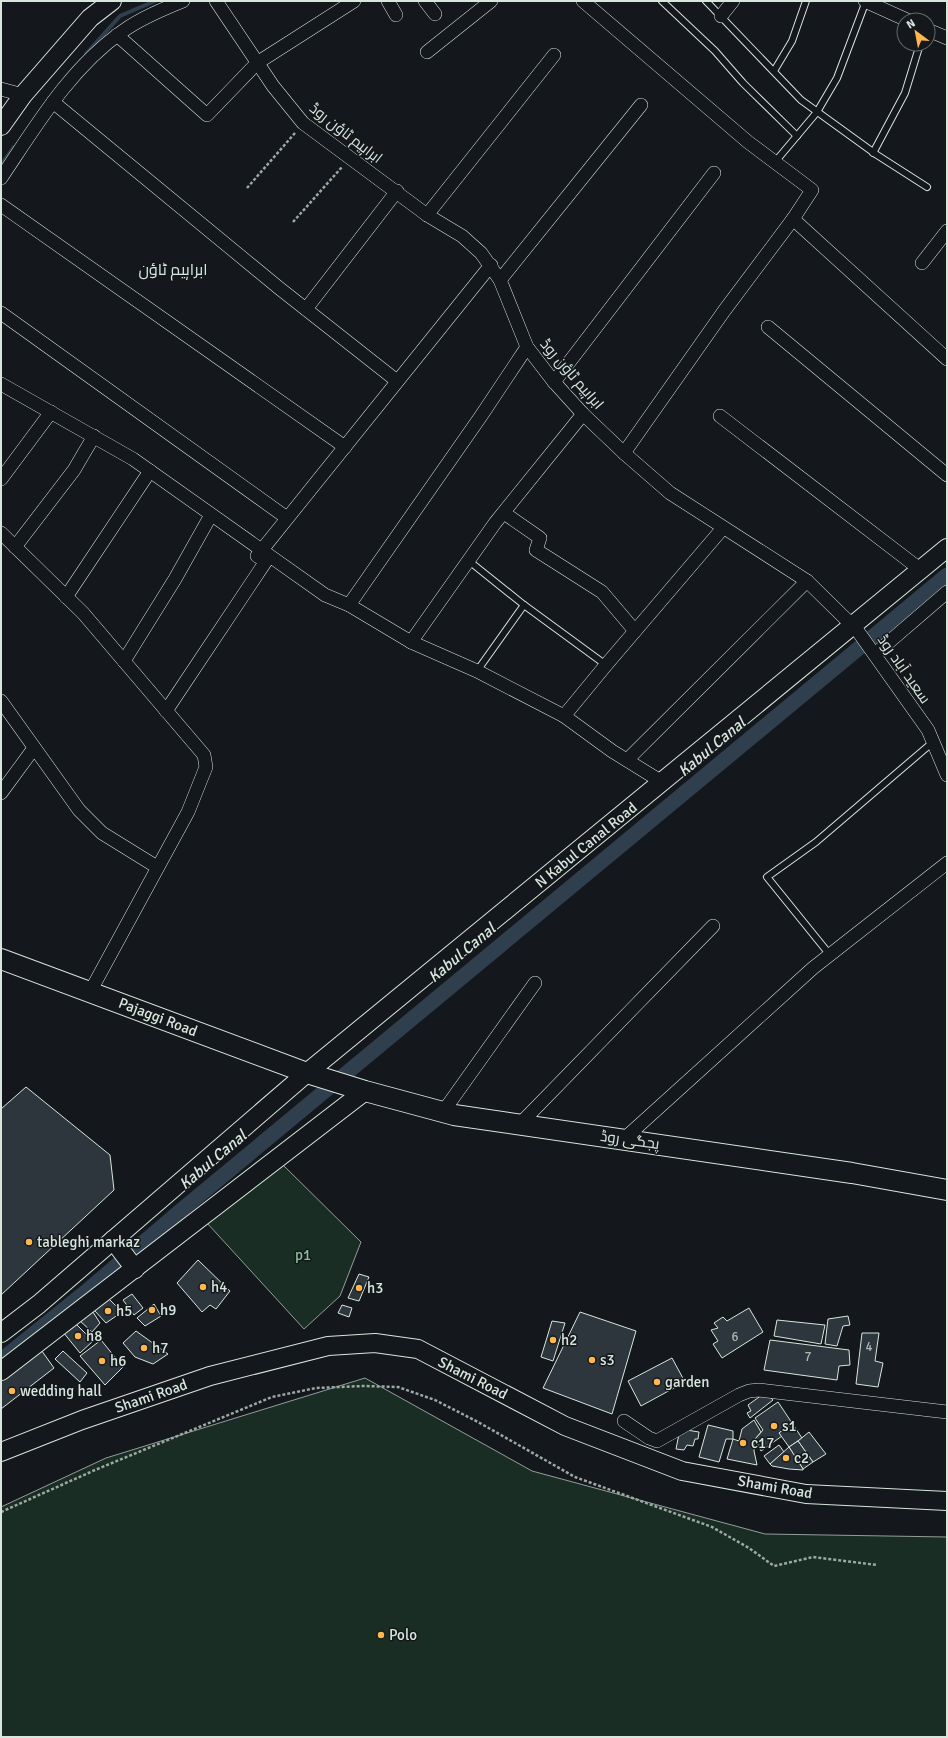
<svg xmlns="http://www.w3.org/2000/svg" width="948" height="1738" viewBox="0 0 948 1738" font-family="Signika,Cairo,sans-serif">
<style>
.green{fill:#1a2d24;stroke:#939e99}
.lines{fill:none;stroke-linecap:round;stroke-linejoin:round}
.stream{stroke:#2f3f4d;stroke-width:4}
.canal{stroke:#2f3f4d;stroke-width:15}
.building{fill:#2c363c;stroke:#d8e6dc}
.lane-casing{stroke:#d8e6dc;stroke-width:8}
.street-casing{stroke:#d8e6dc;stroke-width:14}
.secondary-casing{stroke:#d8e6dc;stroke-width:20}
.primary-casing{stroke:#d8e6dc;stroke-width:22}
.path{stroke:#9da8a2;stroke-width:2.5;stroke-dasharray:3 2;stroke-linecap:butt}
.lane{stroke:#14181c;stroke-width:6}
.street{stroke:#14181c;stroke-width:13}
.secondary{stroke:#14181c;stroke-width:18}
.primary{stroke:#14181c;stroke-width:20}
.poi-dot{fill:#ffb74d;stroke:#14181c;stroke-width:1.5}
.labels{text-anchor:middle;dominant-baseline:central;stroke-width:3;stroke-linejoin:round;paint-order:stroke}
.number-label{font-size:13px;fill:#adbab4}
.street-label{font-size:15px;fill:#d8e6dc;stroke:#14181c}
.poi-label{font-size:15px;fill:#d8e6dc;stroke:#14181c;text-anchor:start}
.park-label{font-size:15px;fill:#8ac095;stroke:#14181c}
.neighbourhood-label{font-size:16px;fill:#d8e6dc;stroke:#14181c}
.water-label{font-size:16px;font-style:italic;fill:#d8e6dc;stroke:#14181c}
</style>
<rect width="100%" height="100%" fill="#14181c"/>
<!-- green -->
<g class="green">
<polygon points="282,1164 361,1242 340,1296 304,1329 207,1223"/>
<polygon points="365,1378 532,1471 765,1534 947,1537 947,1737 1,1737 1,1507 106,1458"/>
</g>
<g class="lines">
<!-- stream -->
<g class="stream">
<polyline points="86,54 120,16 155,1"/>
<polyline points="1,165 14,147"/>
</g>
<!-- canal -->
<polyline class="canal" points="1,1360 89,1289 179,1212 947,575"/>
</g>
<!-- building -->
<g class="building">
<polygon points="26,1087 110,1155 114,1190 1,1295 1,1109"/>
<polygon points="198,1260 230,1291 216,1309 210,1305 202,1312 177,1283"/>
<polygon points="359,1274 369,1277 359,1301 348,1298"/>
<polygon points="132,1294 143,1308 134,1315 123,1300"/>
<polygon points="108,1298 122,1312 106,1323 94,1310"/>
<polygon points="154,1304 161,1316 145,1326 137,1318"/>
<polygon points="342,1305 352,1308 349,1317 338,1313"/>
<polygon points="749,1308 763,1332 722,1358 713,1344 718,1341 711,1330 718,1328 714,1323 723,1317 727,1321"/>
<polygon points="91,1309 100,1323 92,1332 79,1320"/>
<polygon points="580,1312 636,1331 612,1414 543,1388"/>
<polygon points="848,1316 850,1325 843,1326 837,1346 825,1344 828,1319"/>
<polygon points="777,1320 825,1325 821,1344 774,1336"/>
<polygon points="552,1321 565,1323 553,1361 541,1357"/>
<polygon points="76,1324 93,1341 80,1353 63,1332"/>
<polygon points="136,1331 168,1354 153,1364 135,1357 123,1343"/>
<polygon points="862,1333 879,1333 875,1361 883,1363 878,1387 856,1384"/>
<polygon points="101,1340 123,1367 105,1385 80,1356"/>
<polygon points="770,1340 849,1350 850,1365 839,1366 837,1380 764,1370"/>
<polygon points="39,1347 54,1368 1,1409 1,1374"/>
<polygon points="63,1351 87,1373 80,1382 55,1359"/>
<polygon points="672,1358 685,1382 641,1406 628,1381"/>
<polygon points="766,1392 773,1400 750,1418 747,1413 751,1411 748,1405"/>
<polygon points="778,1402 792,1423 779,1433 782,1436 761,1451 755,1439 763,1430 755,1418"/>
<polygon points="754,1420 761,1432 755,1439 754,1451 757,1465 727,1459 733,1439 739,1441 742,1429"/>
<polygon points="792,1423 802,1438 789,1447 779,1433"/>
<polygon points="708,1425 733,1431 733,1439 726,1439 719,1462 699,1457"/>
<polygon points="680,1429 699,1432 698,1439 695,1439 693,1446 687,1445 684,1450 676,1449"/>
<polygon points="809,1432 826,1454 813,1462 798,1441"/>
<polygon points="798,1441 813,1462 803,1469 789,1447"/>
<polygon points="779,1445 784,1452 770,1464 764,1456"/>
<polygon points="789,1447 803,1469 803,1470 789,1469 772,1466 770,1464"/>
</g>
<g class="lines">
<defs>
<g id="lane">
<polyline points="662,1 715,51 743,83 797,136"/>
<polyline points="706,1 801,100 877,155 927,187"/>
<polyline points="774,71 792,41 806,1"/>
<polyline points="873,153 905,93 920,44"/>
<polyline points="775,162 817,112 837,78 866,1"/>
<polyline points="469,561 524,605 606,665"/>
<polyline points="477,671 524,605"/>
<polyline points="830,955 767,877 816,842 933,742"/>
</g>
<g id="street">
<polyline points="216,1 273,86 303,123 427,215 462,236 481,253 500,280 527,347 554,382 583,414 624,453 670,493 807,581 857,630 928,730 947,775"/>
<polyline points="388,1 396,15"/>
<polyline points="425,1 435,14"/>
<polyline points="583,1 748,142 812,190 793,219 724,311 624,453"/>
<polyline points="865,1 907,20"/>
<polyline points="721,16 733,1"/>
<polyline points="928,30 947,38"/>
<polyline points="117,35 207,115 257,63 354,1"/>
<polyline points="427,52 491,1"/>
<polyline points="1,89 23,95"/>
<polyline points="53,102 279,288 397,381"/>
<path d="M 1,178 C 36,126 70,68 123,31 C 141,18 163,9 183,1"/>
<polyline points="1,205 345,447"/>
<polyline points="427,215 554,55"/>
<polyline points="793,219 947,359"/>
<polyline points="922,263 947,231"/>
<polyline points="500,280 641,105"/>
<polyline points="306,309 397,191"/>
<polyline points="1,313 287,518"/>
<polyline points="768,327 947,475"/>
<polyline points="554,382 714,173"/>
<polyline points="1,384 133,459 325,595 349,605 411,642 477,671 564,716 612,751 662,782"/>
<polyline points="720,416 921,570"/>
<polyline points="1,479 51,412"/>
<polyline points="504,513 540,538 536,550 602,592 635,631"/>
<polyline points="1,533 83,613 204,755 206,767 188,812 90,992"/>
<polyline points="15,547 74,470 94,436"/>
<polyline points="66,597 150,471"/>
<polyline points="349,605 481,416 527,347"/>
<polyline points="411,642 495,523 583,414"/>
<polyline points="875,654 947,592"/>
<polyline points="124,661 175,579 211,515"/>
<polyline points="1,701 79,810 102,833 157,867"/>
<polyline points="166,711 266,561 257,556 491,265"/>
<polyline points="564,716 606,665 723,528"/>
<polyline points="627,760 807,581"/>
<polyline points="1,793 34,748"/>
<polyline points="443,1112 535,983"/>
<polyline points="520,1124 713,926"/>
<polyline points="624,1139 813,968 947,863"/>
<polyline points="624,1421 649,1438 657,1441 739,1395 749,1391 759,1390 947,1412"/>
</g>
<g id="secondary">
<polyline points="1,126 23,95 90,18 112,1"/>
<polyline points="113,1240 135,1269"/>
<polyline points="1,1333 39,1304 308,1072 947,548"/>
<polyline points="1,1371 365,1091"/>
<polyline points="1,1452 82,1420 210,1376 328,1346 375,1343 418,1349 565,1426 682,1471 806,1494 947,1501"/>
</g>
<polyline id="primary" points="1,959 307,1073 365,1091 454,1115 852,1173 947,1190"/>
</defs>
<!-- lane casing -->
<use href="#lane" class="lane-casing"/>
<!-- street casing -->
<use href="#street" class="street-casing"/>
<!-- secondary casing -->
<use href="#secondary" class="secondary-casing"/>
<!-- primary casing -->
<use href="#primary" class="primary-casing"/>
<!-- path -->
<g class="path">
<polyline points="247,188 295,133"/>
<polyline points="293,222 342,167"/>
<polyline points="1,1512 95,1470 272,1397 316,1388 363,1386 398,1387 435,1400 478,1422 575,1477 712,1527 749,1548 774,1566 813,1557 877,1565"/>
</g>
<!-- lane -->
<use href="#lane" class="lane"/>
<!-- street -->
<use href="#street" class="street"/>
<!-- secondary -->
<use href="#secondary" class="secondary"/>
<!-- primary -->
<use href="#primary" class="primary"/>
</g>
<!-- markers -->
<g class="poi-dot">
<circle cx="29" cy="1242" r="4"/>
<circle cx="203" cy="1287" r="4"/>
<circle cx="359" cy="1288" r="4"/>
<circle cx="152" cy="1310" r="4"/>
<circle cx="108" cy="1311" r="4"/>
<circle cx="78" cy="1336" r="4"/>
<circle cx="553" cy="1340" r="4"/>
<circle cx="144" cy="1348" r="4"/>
<circle cx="592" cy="1360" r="4"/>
<circle cx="102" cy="1361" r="4"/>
<circle cx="657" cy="1382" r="4"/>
<circle cx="12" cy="1391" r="4"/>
<circle cx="774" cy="1426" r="4"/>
<circle cx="743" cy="1443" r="4"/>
<circle cx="786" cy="1458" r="4"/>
<circle cx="381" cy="1635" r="4"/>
</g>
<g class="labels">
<!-- number labels -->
<g class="number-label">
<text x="735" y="1337">6</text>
<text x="869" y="1347">4</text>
<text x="808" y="1357">7</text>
</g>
<!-- street labels -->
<g class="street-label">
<text transform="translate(346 133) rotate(38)">ابراہیم ٹاؤن روڈ</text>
<text transform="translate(572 374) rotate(49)">ابراہیم ٹاؤن روڈ</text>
<text transform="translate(904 669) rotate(55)">سعید آباد روڈ</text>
<text transform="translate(586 845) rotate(-39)">N Kabul Canal Road</text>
<text transform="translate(158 1017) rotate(21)">Pajaggi Road</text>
<text transform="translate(630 1140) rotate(8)">پجگی روڈ</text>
<text transform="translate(473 1378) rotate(27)">Shami Road</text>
<text transform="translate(151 1396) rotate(-19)">Shami Road</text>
<text transform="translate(775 1487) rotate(10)">Shami Road</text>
</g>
<!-- poi labels -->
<g class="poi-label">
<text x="37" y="1242">tableghi markaz</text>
<text x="211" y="1287">h4</text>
<text x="367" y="1288">h3</text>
<text x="160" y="1310">h9</text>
<text x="116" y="1311">h5</text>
<text x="86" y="1336">h8</text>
<text x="561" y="1340">h2</text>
<text x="152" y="1348">h7</text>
<text x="600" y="1360">s3</text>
<text x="110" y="1361">h6</text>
<text x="665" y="1382">garden</text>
<text x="20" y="1391">wedding hall</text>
<text x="782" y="1426">s1</text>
<text x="751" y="1443">c17</text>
<text x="794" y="1458">c2</text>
<text x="389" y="1635">Polo</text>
</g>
<!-- park labels -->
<g class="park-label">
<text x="303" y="1255">p1</text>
</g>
<!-- neighbourhood labels -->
<g class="neighbourhood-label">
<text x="173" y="270">ابراہیم ٹاؤن</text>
</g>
<!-- water labels -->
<g class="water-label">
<text transform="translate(712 747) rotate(-40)">Kabul Canal</text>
<text transform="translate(462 953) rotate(-40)">Kabul Canal</text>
<text transform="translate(213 1160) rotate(-40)">Kabul Canal</text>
</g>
</g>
<!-- border -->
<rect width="948" height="1738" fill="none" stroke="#d8e6dc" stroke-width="4"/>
<!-- north arrow -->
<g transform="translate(916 32) rotate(328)"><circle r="19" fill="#14181c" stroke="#626a69"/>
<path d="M0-3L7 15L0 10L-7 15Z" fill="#ffb74d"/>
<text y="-6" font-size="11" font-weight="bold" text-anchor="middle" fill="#d8e6dc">N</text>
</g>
</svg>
